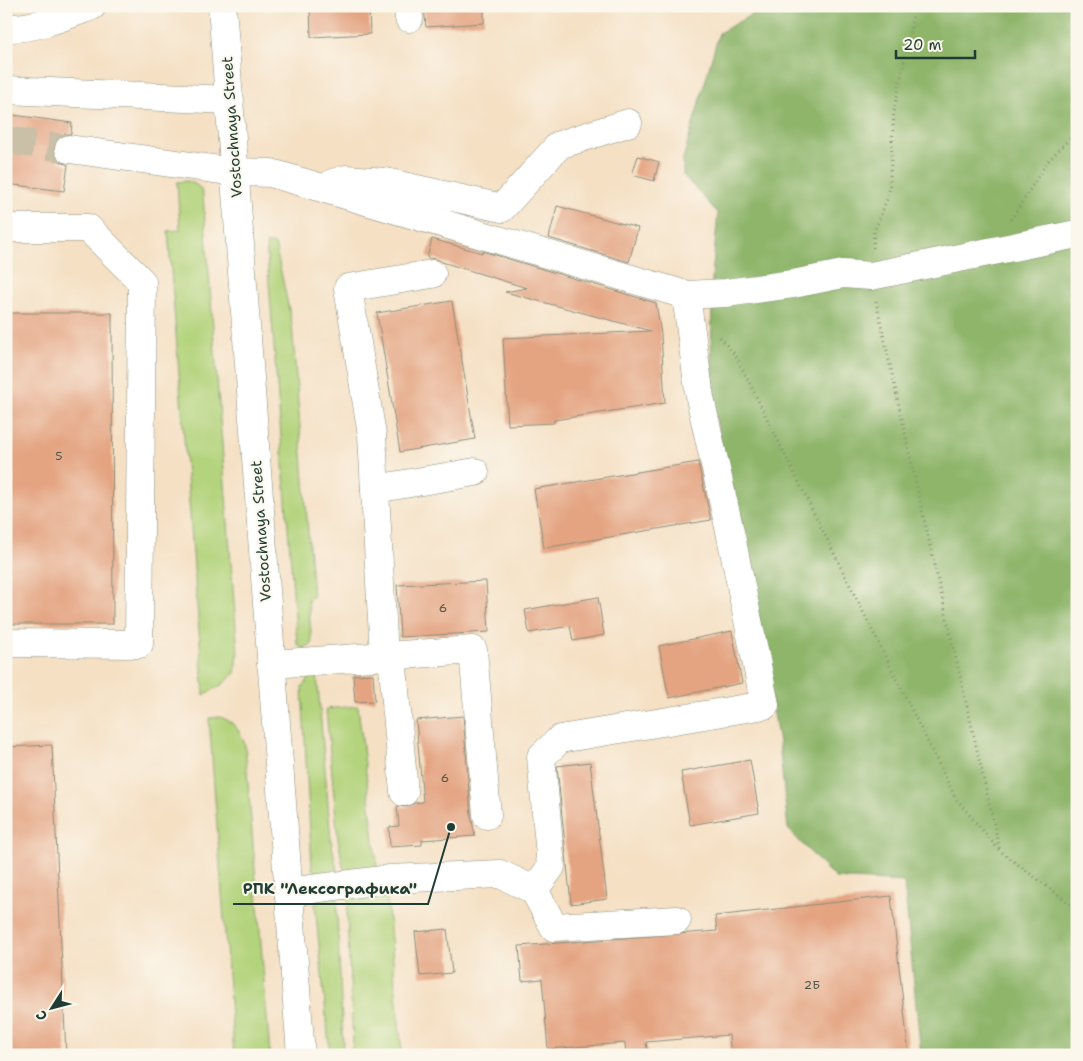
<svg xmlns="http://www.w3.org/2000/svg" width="1083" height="1061" viewBox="0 0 1083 1061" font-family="'Shantell Sans',sans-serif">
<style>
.green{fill:#b3d37b;stroke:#698858}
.forest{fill:#8eb56b;stroke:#567950}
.building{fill:#e4a482}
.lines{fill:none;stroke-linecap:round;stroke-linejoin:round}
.minor-tunnel{stroke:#cabfa7;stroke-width:28;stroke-dasharray:28 14;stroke-linecap:butt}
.minor-casing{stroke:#8a8e7c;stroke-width:29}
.path{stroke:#8a8e7c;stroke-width:3;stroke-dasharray:1 4;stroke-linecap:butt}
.minor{stroke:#fff;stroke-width:28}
.labels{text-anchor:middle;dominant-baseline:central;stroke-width:4;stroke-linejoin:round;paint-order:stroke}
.number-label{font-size:12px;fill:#505748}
.street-label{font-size:15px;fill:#1f3d34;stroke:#fbf7ec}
.leader{fill:none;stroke:#1f3d34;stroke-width:2}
.callout-dot{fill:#1f3d34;stroke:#fbf7ec;stroke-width:2}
.callout-label{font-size:16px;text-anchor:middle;font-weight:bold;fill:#1f3d34;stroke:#fbf7ec;stroke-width:4;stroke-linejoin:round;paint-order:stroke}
</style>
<rect width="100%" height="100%" fill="#fbf7ec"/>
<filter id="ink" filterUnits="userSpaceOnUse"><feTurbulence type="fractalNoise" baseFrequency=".02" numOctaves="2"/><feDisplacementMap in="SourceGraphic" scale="10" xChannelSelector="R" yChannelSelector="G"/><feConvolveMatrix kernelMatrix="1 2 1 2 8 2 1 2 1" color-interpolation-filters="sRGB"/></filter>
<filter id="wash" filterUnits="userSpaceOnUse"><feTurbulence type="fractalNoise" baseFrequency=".0096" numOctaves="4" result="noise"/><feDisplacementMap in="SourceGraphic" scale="20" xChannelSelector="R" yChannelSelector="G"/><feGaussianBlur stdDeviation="1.12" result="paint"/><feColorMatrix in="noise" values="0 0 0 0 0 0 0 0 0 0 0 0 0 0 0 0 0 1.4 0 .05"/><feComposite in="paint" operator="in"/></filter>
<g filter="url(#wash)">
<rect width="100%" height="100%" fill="#f5e0c4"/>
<!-- green -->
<g class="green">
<path d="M 188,181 C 196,184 200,186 203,195 L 238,654 L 235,673 L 223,684 L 204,695 L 168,231 L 180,230 L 177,182 Z"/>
<path d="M 266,244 L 275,244 L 292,324 L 313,597 L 308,598 L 312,644 C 306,649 301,650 297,643 Z"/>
<polygon points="317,675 331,840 338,877 322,878 312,869 302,687 311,676"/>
<polygon points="358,706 378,874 345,876 338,839 326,709"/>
<path d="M 220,717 C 235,722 240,731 245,745 L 270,1055 L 234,1055 L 209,718 Z"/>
<polygon points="386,887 402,1055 349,1055 353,1045 347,915 349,890"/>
<polygon points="338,891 337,913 343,1045 339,1055 330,1055 315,905 324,892"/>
</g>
<!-- forest -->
<polygon class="forest" points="773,6 1077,6 1077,1055 921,1055 904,882 835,878 788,829 779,743 750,574 711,396 712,277 718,213 683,175 683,159 719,33 749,16"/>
<g id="blocks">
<!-- building -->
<g class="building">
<polygon points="310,6 369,6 370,34 311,37"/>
<polygon points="424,6 484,6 484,23 426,27"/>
<polygon points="6,114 72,123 71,134 64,134 57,139 54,147 55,155 59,161 68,165 64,191 6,184"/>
<polygon points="638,156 659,162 654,181 632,175"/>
<polygon points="557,206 638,228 629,262 549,238"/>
<polygon points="432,239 482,253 482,251 656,303 661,334 665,403 554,420 554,423 508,425 503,338 651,331 505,292 527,288 442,262 437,259 427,258"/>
<polygon points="452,301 475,439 400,452 377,313"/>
<polygon points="6,313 112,313 113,624 6,624"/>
<polygon points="698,462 711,520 544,548 534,489"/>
<polygon points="486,581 489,632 400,637 397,585"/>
<polygon points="598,597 604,635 573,641 570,626 529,633 525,610"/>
<polygon points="732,631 742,683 669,698 659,646"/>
<polygon points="373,674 375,701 355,702 353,675"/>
<polygon points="463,716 471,816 475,836 422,840 422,845 390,847 389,827 399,826 397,806 406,807 415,803 423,802 416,720"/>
<polygon points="52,745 66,1055 6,1055 6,747"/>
<polygon points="750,760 759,813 690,825 681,772"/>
<polygon points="590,762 607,899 571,904 557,766"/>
<polygon points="891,896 909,1055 731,1055 729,1035 646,1042 648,1055 626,1055 625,1043 548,1049 542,979 522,981 519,946 717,931 715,916"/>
<polygon points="447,929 452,973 420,976 415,932"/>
</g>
</g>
</g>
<g filter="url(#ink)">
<use href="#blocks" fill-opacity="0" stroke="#8a8e7c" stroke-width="1"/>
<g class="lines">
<!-- minor-tunnel -->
<polyline class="minor-tunnel" points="6,140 69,149"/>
<defs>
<g id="minor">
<polyline points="222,6 301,1055"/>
<polyline points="408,6 409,18"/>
<path d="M 6,28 C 35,29 65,16 92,6"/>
<polyline points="6,90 230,100"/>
<polyline points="69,149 235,172 271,173 686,295 726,293 793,284 843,274 871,276 1077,234"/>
<polyline points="333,183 346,179 385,182 502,208 559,145 628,123"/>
<polyline points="6,228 88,228 142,282 139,644 6,643"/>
<polyline points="375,489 475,472"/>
<polyline points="384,656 372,435 348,288 432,274"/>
<polyline points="392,656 404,792"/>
<polyline points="271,664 473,650 487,815"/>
<polyline points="534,890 551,867 541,757 560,739 765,705 731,536 700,398 686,295"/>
<polyline points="288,892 390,879 500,874 534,890 554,927 677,920"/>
</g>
</defs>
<!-- minor casing -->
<use href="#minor" class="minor-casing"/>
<!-- path -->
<g class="path">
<polyline points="1011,220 1047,162 1077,131"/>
<polyline points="873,248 874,232 889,194 894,112 915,6"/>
<polyline points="876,301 920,501 1000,851"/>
<polyline points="720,337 736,356 956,799 1000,851 1077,909"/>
</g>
<!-- minor -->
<use href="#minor" class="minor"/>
</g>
</g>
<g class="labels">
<!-- number labels -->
<g class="number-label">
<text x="59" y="456">5</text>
<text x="443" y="608">6</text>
<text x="445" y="778">6</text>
<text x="812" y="985">2Б</text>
</g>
<!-- street labels -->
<g class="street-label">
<text transform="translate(232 127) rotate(-94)">Vostochnaya Street</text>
<text transform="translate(261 531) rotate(-94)">Vostochnaya Street</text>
</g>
</g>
<!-- callouts -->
<path class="leader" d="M451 827L428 904H233"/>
<circle class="callout-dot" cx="451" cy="827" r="5"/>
<g class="callout-label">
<text x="330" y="894">РПК "Лексографика"</text>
</g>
<!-- margin -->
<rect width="1083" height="1061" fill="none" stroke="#fbf7ec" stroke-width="25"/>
<!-- north arrow -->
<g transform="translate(52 1008) rotate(234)" stroke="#fbf7ec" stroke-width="4" paint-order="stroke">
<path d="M0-4L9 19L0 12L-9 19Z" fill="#1f3d34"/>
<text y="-8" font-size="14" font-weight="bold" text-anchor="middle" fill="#1f3d34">С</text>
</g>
<!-- scale -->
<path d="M896 50v8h79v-8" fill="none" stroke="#1f3d34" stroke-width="2.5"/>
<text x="903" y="50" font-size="15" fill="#1f3d34" stroke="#fbf7ec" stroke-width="4" paint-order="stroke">20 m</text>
</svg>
